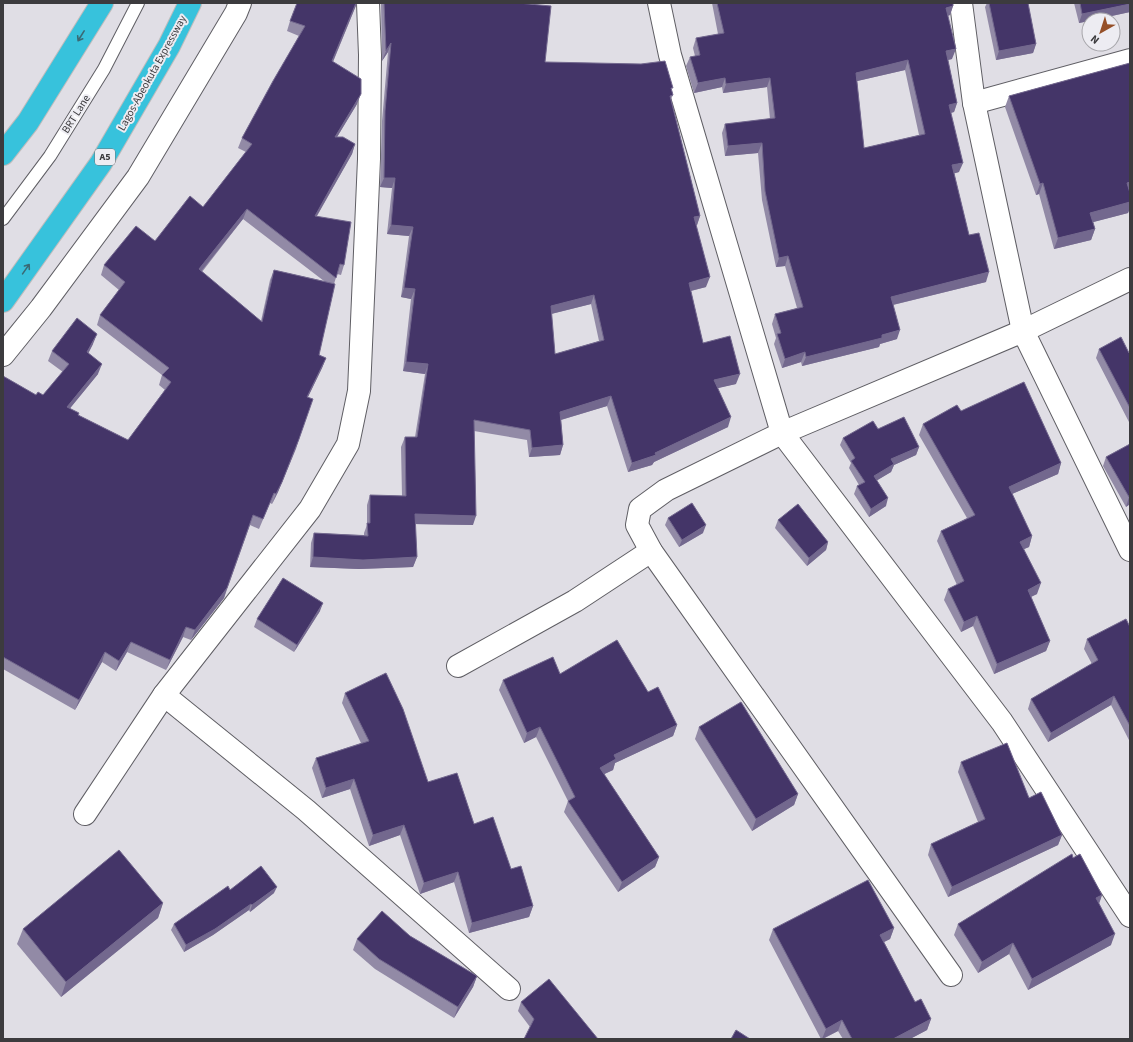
<svg xmlns="http://www.w3.org/2000/svg" width="1133" height="1042" viewBox="0 0 1133 1042" font-family="'Source Sans 3',sans-serif">
<style>
.lines{fill:none;stroke-linecap:round;stroke-linejoin:round}
.lane-casing{stroke:#5f5e64;stroke-width:14}
.street-casing{stroke:#5f5e64;stroke-width:24}
.highway-casing{stroke:#bdbcbd;stroke-width:24}
.lane{stroke:#fff;stroke-width:12}
.street{stroke:#fff;stroke-width:22}
.highway{stroke:#37c2dc;stroke-width:22}
.wall{fill:#928aa6;fill-rule:evenodd}
.shaded-wall{fill:#73688e}
.building{fill:#443568;stroke:#73688e;fill-rule:evenodd}
.oneway{stroke:#3a6a75}
.labels{text-anchor:middle;dominant-baseline:central;stroke-width:4;stroke-linejoin:round;paint-order:stroke}
.shield{fill:#edecf2;stroke:#717074;stroke-width:1}
.shield-label{font-size:10px;font-weight:bold;fill:#3c3b3e}
.street-label{font-size:11px;fill:#3c3b3e;stroke:#edecf2}
</style>
<rect width="100%" height="100%" fill="#e0dee5"/>
<g class="lines">
<defs>
<polyline id="lane" points="3,219 50,156 104,69 138,3"/>
<g id="street">
<polyline points="659,3 670,55 782,433 1002,722 1130,916"/>
<polyline points="961,3 974,103 1023,331 1130,550"/>
<polyline points="974,103 1130,60"/>
<polyline points="3,355 41,308 138,177 236,13 240,3"/>
<polyline points="458,666 575,601 651,551"/>
<polyline points="164,695 306,810 509,989"/>
<polyline points="85,814 164,695 310,509 348,444 359,391 369,159 370,55 368,3"/>
<polyline points="951,975 651,551 637,525 640,509 666,490 782,433 1023,331 1130,279"/>
</g>
<g id="highway">
<polyline points="3,154 28,122 102,3"/>
<polyline points="3,301 101,163 169,46 190,3"/>
</g>
</defs>
<!-- lane casing -->
<use href="#lane" class="lane-casing"/>
<!-- street casing -->
<use href="#street" class="street-casing"/>
<!-- highway casing -->
<use href="#highway" class="highway-casing"/>
<!-- lane -->
<use href="#lane" class="lane"/>
<!-- street -->
<use href="#street" class="street"/>
<!-- highway -->
<use href="#highway" class="highway"/>
</g>
<!-- wall -->
<g class="wall">
<path d="M 357,3 L 333,62 L 357,104 L 337,137 L 355,144 L 352,154 L 317,216 L 344,265 L 341,275 L 337,274 L 334,284 L 319,355 L 326,358 L 322,368 L 308,397 L 299,439 L 296,449 L 278,492 L 272,504 L 270,503 L 259,529 L 250,525 L 224,598 L 191,640 L 183,637 L 166,670 L 127,652 L 116,671 L 102,662 L 75,710 L 3,669 L 3,376 L 36,395 L 43,395 L 63,372 L 48,361 L 52,351 L 93,344 L 88,353 L 98,374 L 70,408 L 78,415 L 128,440 L 165,390 L 159,385 L 162,375 L 97,325 L 100,315 L 119,290 L 101,275 L 104,265 L 155,241 L 203,207 L 246,152 L 238,148 L 242,138 L 299,36 L 287,31 L 290,21 ZM 243,219 L 324,281 L 274,270 L 270,280 L 261,321 L 202,272 Z"/>
<path d="M 381,3 L 518,3 L 545,62 L 672,91 L 673,95 L 671,99 L 700,216 L 697,225 L 696,225 L 706,287 L 691,291 L 703,343 L 736,384 L 717,388 L 728,427 L 654,462 L 652,465 L 628,472 L 607,406 L 561,420 L 563,445 L 560,455 L 529,457 L 527,440 L 474,431 L 473,525 L 415,524 L 417,557 L 413,567 L 359,569 L 310,567 L 311,543 L 314,533 L 364,535 L 364,533 L 367,525 L 367,505 L 370,495 L 402,496 L 401,447 L 405,437 L 415,437 L 425,374 L 403,371 L 411,299 L 401,297 L 409,236 L 387,234 L 392,188 L 380,187 L 382,121 L 388,52 L 382,61 ZM 591,304 L 599,341 L 555,354 L 551,314 Z"/>
<path d="M 712,3 L 953,3 L 953,6 L 950,15 L 948,16 L 952,59 L 948,60 L 957,103 L 954,112 L 951,113 L 959,172 L 954,173 L 969,235 L 986,282 L 893,305 L 897,339 L 880,344 L 879,347 L 802,366 L 801,362 L 782,368 L 774,344 L 776,338 L 772,324 L 775,314 L 797,308 L 785,266 L 776,267 L 762,200 L 758,153 L 725,156 L 722,133 L 725,124 L 770,119 L 767,87 L 723,93 L 722,87 L 694,93 L 686,66 L 690,57 L 695,56 L 693,48 L 696,38 L 718,34 ZM 905,70 L 919,135 L 864,148 L 857,81 Z"/>
<polygon points="987,3 1028,3 1036,44 1033,53 996,60 985,7"/>
<polygon points="1074,3 1130,3 1130,12 1093,20 1089,20 1089,21 1079,23"/>
<polygon points="1130,63 1130,208 1128,213 1093,222 1095,229 1091,240 1054,249 1039,194 1036,195 1005,107 1009,96"/>
<polygon points="1099,349 1129,353 1130,352 1130,424 1096,358"/>
<polygon points="961,411 1061,463 1058,474 1012,494 1032,536 1029,547 1024,549 1037,594 1031,597 1050,641 1046,651 994,674 973,626 961,632 944,600 948,589 957,585 937,541 941,531 967,518 919,435 923,424"/>
<polygon points="878,429 919,447 916,455 894,465 891,472 877,480 886,506 869,517 854,494 857,486 859,485 849,468 851,463 840,445 843,438"/>
<polygon points="1130,444 1130,504 1126,507 1103,466 1106,457"/>
<polygon points="668,518 703,533 679,547 665,525"/>
<polygon points="778,520 828,542 826,550 807,566 775,528"/>
<polygon points="320,611 294,652 254,627 257,619"/>
<polygon points="1130,627 1130,742 1111,705 1048,742 1028,709 1031,699 1092,664 1084,649 1087,639"/>
<polygon points="560,674 648,692 677,725 673,736 615,763 613,770 604,774 659,857 655,867 618,892 564,812 568,801 536,737 524,743 499,690 503,680"/>
<polygon points="345,693 428,782 474,824 511,869 533,906 529,917 469,933 454,882 420,894 400,835 369,846 350,789 322,798 312,768 316,758 361,743 342,703"/>
<polygon points="699,727 798,794 794,805 752,831 695,739"/>
<polygon points="961,762 1029,798 1062,835 1058,845 948,897 928,855 931,844 978,822 958,772"/>
<polygon points="1073,858 1102,895 1099,904 1111,945 1028,990 1009,954 978,973 954,935 958,924"/>
<polygon points="230,890 274,893 250,912 249,910 213,935 184,952 171,930 174,924"/>
<polygon points="163,903 158,918 61,997 17,944 23,929"/>
<polygon points="894,928 890,939 884,942 915,1002 931,1019 927,1030 910,1039 843,1039 838,1031 823,1039 821,1039 769,940 773,929"/>
<polygon points="410,936 477,976 473,987 454,1018 375,969 353,950 357,939"/>
<polygon points="521,1002 598,1039 530,1027 518,1011"/>
</g>
<!-- shaded-wall -->
<g class="shaded-wall">
<polygon points="356,3 357,3 329,71 332,61"/>
<polygon points="1130,4 1130,12 1093,20 1089,20 1089,21 1079,23 1082,14"/>
<polygon points="953,6 950,15 942,17 946,8"/>
<polygon points="391,43 388,52 382,61 386,51"/>
<polygon points="1036,44 1033,53 996,60 999,51"/>
<polygon points="956,49 952,59 943,61 946,51"/>
<polygon points="908,60 905,70 853,82 856,73"/>
<polygon points="725,78 722,87 694,93 698,83"/>
<polygon points="770,78 767,87 723,93 726,84"/>
<polygon points="361,94 357,104 331,147 335,137"/>
<polygon points="957,103 954,112 945,114 949,105"/>
<polygon points="762,143 758,153 725,156 728,146"/>
<polygon points="355,144 352,154 311,226 315,216"/>
<polygon points="963,163 959,172 949,175 952,165"/>
<polygon points="384,178 395,178 392,188 380,187"/>
<polygon points="1130,182 1130,192 1127,183"/>
<polygon points="1043,183 1039,194 1036,195 1040,184"/>
<polygon points="1130,202 1130,208 1128,213 1086,224 1090,213"/>
<polygon points="247,209 243,219 195,279 199,269"/>
<polygon points="700,216 697,225 690,226 694,217"/>
<polygon points="391,225 413,227 409,236 387,234"/>
<polygon points="1095,229 1091,240 1054,249 1058,238"/>
<polygon points="788,256 785,266 776,267 779,258"/>
<polygon points="989,272 986,282 888,306 891,297"/>
<polygon points="710,277 706,287 686,292 689,283"/>
<polygon points="404,288 415,289 411,299 401,297"/>
<polygon points="594,295 591,304 547,315 551,306"/>
<polygon points="900,330 897,339 880,344 879,347 802,366 806,357"/>
<polygon points="97,334 93,344 84,362 87,352"/>
<polygon points="805,352 801,362 782,368 785,359"/>
<polygon points="326,358 322,368 303,407 307,397"/>
<polygon points="406,362 428,364 425,374 403,371"/>
<polygon points="102,364 98,374 63,417 67,407"/>
<polygon points="740,374 736,384 710,390 714,380"/>
<polygon points="611,396 607,406 557,421 560,412"/>
<polygon points="731,417 728,427 654,462 652,465 628,472 632,463 655,453"/>
<polygon points="299,439 278,492 272,504 276,494"/>
<polygon points="563,445 560,455 529,457 532,448"/>
<polygon points="919,447 916,455 894,465 891,472 871,484 874,476 891,459"/>
<polygon points="1061,463 1058,474 1005,497 1009,487"/>
<polygon points="1129,497 1130,497 1130,504 1126,507"/>
<polygon points="888,498 886,506 869,517 871,509"/>
<polygon points="415,514 476,516 473,525 411,524"/>
<polygon points="706,525 703,533 679,547 682,540"/>
<polygon points="1032,536 1029,547 1017,552 1020,542"/>
<polygon points="828,542 826,550 807,566 809,558"/>
<polygon points="313,557 417,557 413,567 359,569 310,567"/>
<polygon points="1041,583 1037,594 1024,600 1028,590"/>
<polygon points="227,588 224,598 191,640 195,630"/>
<polygon points="323,603 320,611 294,652 297,645"/>
<polygon points="977,616 973,626 961,632 964,622"/>
<polygon points="186,627 183,637 166,670 170,660"/>
<polygon points="1050,641 1046,651 994,674 997,664"/>
<polygon points="131,642 127,652 116,671 119,661"/>
<polygon points="105,652 102,662 75,710 79,700"/>
<polygon points="1114,696 1111,705 1048,742 1051,733"/>
<polygon points="677,725 673,736 615,763 613,770 596,778 600,768 614,755"/>
<polygon points="540,727 536,737 524,743 527,733"/>
<polygon points="354,779 350,789 322,798 326,788"/>
<polygon points="798,794 794,805 752,831 756,819"/>
<polygon points="404,825 400,835 369,846 373,835"/>
<polygon points="1062,835 1058,845 948,897 952,887"/>
<polygon points="659,857 655,867 618,892 622,882"/>
<polygon points="458,872 454,882 420,894 424,883"/>
<polygon points="277,887 274,893 250,912 252,905"/>
<polygon points="1102,895 1098,906 1096,898"/>
<polygon points="163,903 158,918 61,997 66,982"/>
<polygon points="251,904 249,910 213,935 184,952 186,945"/>
<polygon points="533,906 529,917 469,933 472,923"/>
<polygon points="894,928 890,939 876,946 880,935"/>
<polygon points="1115,934 1111,945 1028,990 1032,979"/>
<polygon points="1013,943 1009,954 978,973 982,962"/>
<polygon points="477,976 473,987 454,1018 458,1007"/>
<polygon points="931,1019 927,1030 910,1039 893,1039"/>
<polygon points="842,1020 838,1031 822,1039 826,1029"/>
</g>
<!-- building -->
<g class="building">
<polygon points="297,3 356,3 332,61 361,79 361,94 335,137 343,137 355,144 315,216 351,222 344,265 340,264 336,278 247,209 199,269 262,322 274,270 335,284 319,355 326,358 307,397 313,399 299,439 282,482 276,494 274,493 263,519 253,515 227,588 195,630 186,627 170,660 131,642 119,661 105,652 79,700 3,657 3,376 36,395 38,392 43,395 69,364 52,351 77,318 97,334 87,352 102,364 67,407 79,413 78,415 128,440 171,382 162,375 169,368 100,315 125,282 104,265 136,226 155,241 190,196 203,207 252,144 242,138 273,81 305,26 290,21"/>
<path d="M 384,3 L 518,3 L 551,6 L 545,62 L 641,64 L 665,61 L 673,88 L 671,88 L 673,95 L 670,96 L 700,216 L 694,217 L 710,277 L 689,283 L 703,343 L 730,336 L 740,374 L 714,380 L 731,417 L 655,453 L 656,455 L 632,463 L 611,396 L 560,412 L 563,445 L 532,448 L 530,430 L 474,420 L 476,516 L 415,514 L 417,557 L 363,560 L 313,557 L 314,533 L 368,536 L 367,523 L 370,523 L 370,495 L 406,496 L 405,437 L 417,437 L 428,364 L 406,362 L 415,289 L 404,288 L 413,227 L 391,225 L 395,178 L 384,178 L 385,111 L 391,43 L 386,51 ZM 594,295 L 604,340 L 555,354 L 551,306 Z"/>
<path d="M 717,3 L 953,3 L 953,6 L 946,8 L 956,49 L 946,51 L 957,103 L 949,105 L 963,163 L 952,165 L 969,235 L 979,233 L 989,272 L 891,297 L 900,330 L 882,335 L 882,338 L 806,357 L 805,352 L 785,359 L 777,334 L 781,333 L 775,314 L 803,307 L 788,256 L 779,258 L 765,191 L 762,143 L 728,146 L 725,124 L 775,118 L 770,78 L 726,84 L 725,78 L 698,83 L 690,57 L 700,55 L 696,38 L 724,33 ZM 908,60 L 925,134 L 864,148 L 856,73 Z"/>
<polygon points="989,3 1028,3 1036,44 999,51"/>
<polygon points="1080,3 1130,3 1130,4 1082,14"/>
<polygon points="1130,63 1130,182 1127,183 1130,193 1130,202 1090,213 1095,229 1058,238 1043,183 1040,184 1009,96"/>
<polygon points="1121,337 1129,353 1130,352 1130,408 1099,349"/>
<polygon points="1024,382 1061,463 1009,487 1032,536 1020,542 1041,583 1028,590 1050,641 997,664 977,616 964,622 948,589 964,581 941,531 975,515 923,424 957,405 961,411"/>
<polygon points="904,417 919,447 891,459 894,464 874,476 888,498 871,509 857,486 865,482 851,461 855,458 843,438 873,421 878,429"/>
<polygon points="1130,444 1130,497 1129,497 1106,457"/>
<polygon points="692,503 706,525 682,540 668,518"/>
<polygon points="798,504 828,542 809,558 778,520"/>
<polygon points="283,578 323,603 297,645 257,619"/>
<polygon points="1126,619 1130,627 1130,726 1114,696 1051,733 1031,699 1098,660 1087,639"/>
<polygon points="617,640 648,692 658,687 677,725 614,755 616,759 600,768 659,857 622,882 568,801 575,797 540,727 527,733 503,680 553,657 560,674"/>
<polygon points="386,673 403,709 428,782 457,773 474,824 493,817 511,869 521,866 533,906 472,923 458,872 424,883 404,825 373,835 354,779 326,788 316,758 369,741 345,693"/>
<polygon points="741,702 798,794 756,819 699,727"/>
<polygon points="1007,743 1029,798 1041,792 1062,835 952,887 931,844 985,819 961,762"/>
<polygon points="119,850 163,903 66,982 23,929"/>
<polygon points="1072,854 1073,858 1080,854 1102,895 1096,898 1115,934 1032,979 1013,943 982,962 958,924"/>
<polygon points="261,866 277,887 252,905 251,904 215,929 186,945 174,924 228,886 230,890"/>
<polygon points="868,880 894,928 880,935 915,1002 921,999 931,1019 893,1039 852,1039 842,1020 826,1029 773,929"/>
<polygon points="382,911 410,936 477,976 458,1007 379,959 357,939"/>
<polygon points="549,979 598,1039 524,1039 534,1019 521,1002"/>
<polygon points="736,1030 750,1039 731,1039"/>
</g>
<!-- one-way arrows -->
<defs><path id="oneway-shaft" d="M-6 0H5M1.5-3L5.5 0L1.5 3" fill="none" stroke-width="1.6" stroke-linecap="round" stroke-linejoin="round"/></defs>
<g class="oneway">
<use href="#oneway-shaft" transform="translate(81 36) rotate(122)"/>
<use href="#oneway-shaft" transform="translate(26 269) rotate(-55)"/>
</g>
<g class="labels">
<!-- shield labels -->
<rect class="shield" x="95" y="149" width="20" height="16" rx="3"/>
<g class="shield-label">
<text x="105" y="157">A5</text>
</g>
<!-- street labels -->
<g class="street-label">
<text transform="translate(152 73) rotate(-61)">Lagos-Abeokuta Expressway</text>
<text transform="translate(76 114) rotate(-58)">BRT Lane</text>
</g>
</g>
<!-- border -->
<rect width="1133" height="1042" fill="none" stroke="#3c3b3e" stroke-width="8"/>
<!-- north arrow -->
<g transform="translate(1101 32) rotate(219)"><circle r="19" fill="#edecf2" stroke="#a6a5aa"/>
<path d="M0-3L7 15L0 10L-7 15Z" fill="#954f28"/>
<text y="-6" font-size="11" font-weight="bold" text-anchor="middle" fill="#3c3b3e">N</text>
</g>
</svg>
